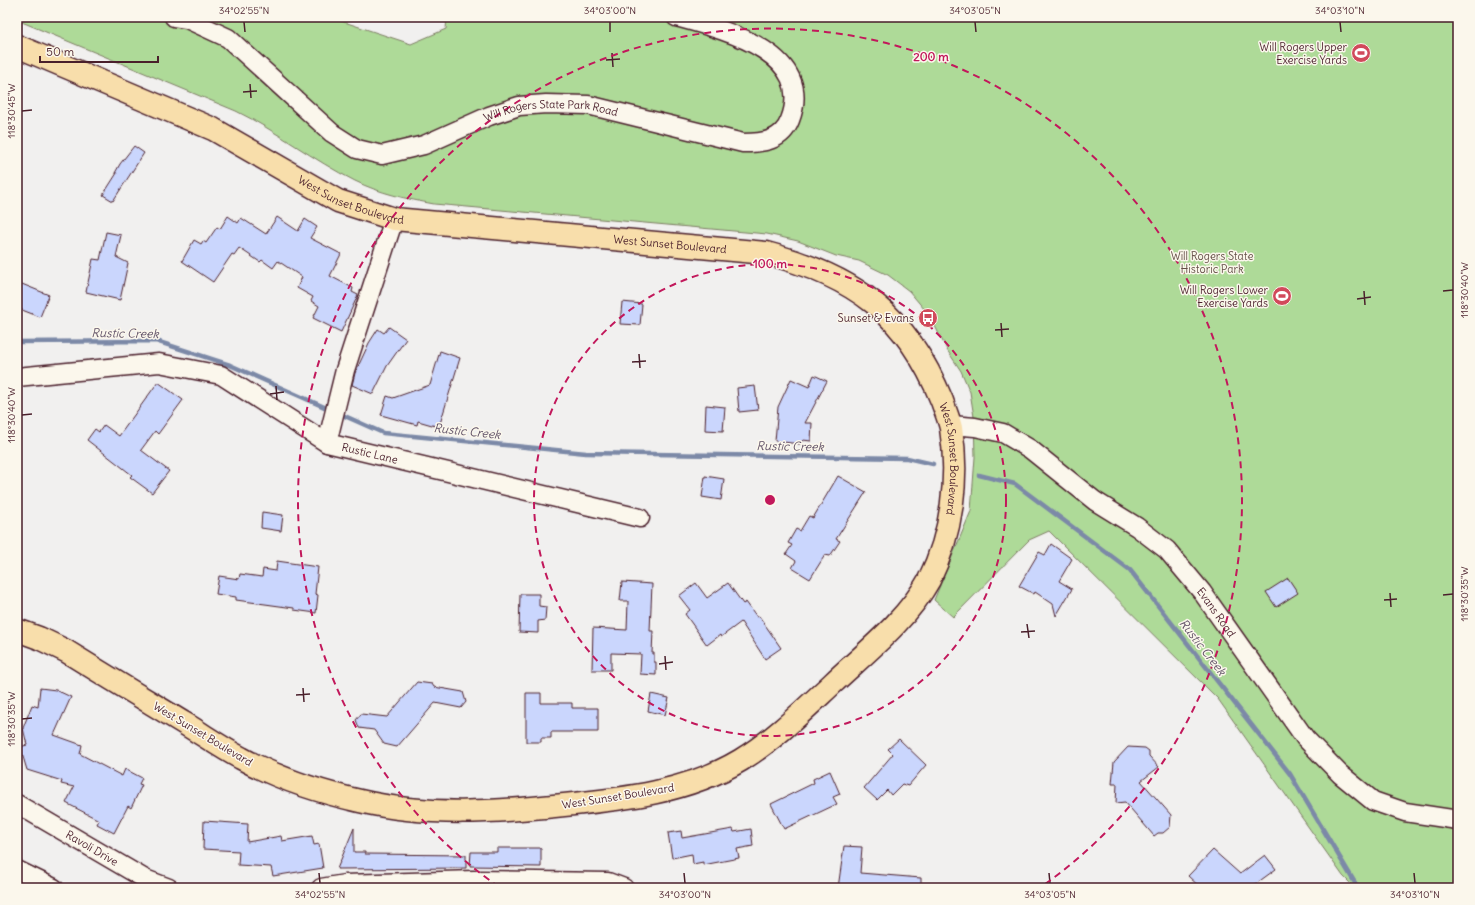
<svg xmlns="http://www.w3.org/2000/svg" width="1475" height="905" viewBox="0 0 1475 905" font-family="Delius,sans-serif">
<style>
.green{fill:#aeda98;stroke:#7c7c62}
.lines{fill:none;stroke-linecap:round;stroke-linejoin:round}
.stream{stroke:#7b89a7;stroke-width:4.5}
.building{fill:#cad6fd;stroke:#4a1f2b}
.minor-casing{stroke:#4a1f2b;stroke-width:21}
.major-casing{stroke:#4a1f2b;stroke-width:25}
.minor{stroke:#fbf7ec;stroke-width:18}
.major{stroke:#f8deab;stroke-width:22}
.ticks{fill:none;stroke:#4a1f2b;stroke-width:1.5}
.ring{fill:none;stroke:#c2185b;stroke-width:2;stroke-dasharray:7 5}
.labels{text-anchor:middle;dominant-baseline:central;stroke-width:3;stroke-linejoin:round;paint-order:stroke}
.poi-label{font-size:11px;fill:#4a1f2b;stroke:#fbf7ec;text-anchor:end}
.street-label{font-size:11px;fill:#4a1f2b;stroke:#fbf7ec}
.park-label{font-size:11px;fill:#634e46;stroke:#fbf7ec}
.water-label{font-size:12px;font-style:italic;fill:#635469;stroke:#fbf7ec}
.centre{fill:#c2185b;stroke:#fbf7ec;stroke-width:2}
.ring-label{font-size:12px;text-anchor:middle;font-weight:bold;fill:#c2185b;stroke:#fbf7ec;stroke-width:3;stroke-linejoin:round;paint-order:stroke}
.neatline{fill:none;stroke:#4a1f2b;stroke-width:1.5}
.ticks-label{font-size:10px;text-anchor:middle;fill:#4a1f2b}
</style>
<rect width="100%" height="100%" fill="#f1f0ef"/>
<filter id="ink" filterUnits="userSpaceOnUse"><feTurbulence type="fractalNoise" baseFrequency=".025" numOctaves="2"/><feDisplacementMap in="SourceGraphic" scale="8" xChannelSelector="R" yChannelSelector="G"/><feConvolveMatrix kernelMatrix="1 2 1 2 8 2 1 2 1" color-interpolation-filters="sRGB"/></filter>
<g filter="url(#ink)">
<!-- green -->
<path class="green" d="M 17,17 L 329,17 L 411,44 L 446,29 L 447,17 L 1458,17 L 1458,888 L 1355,888 L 1343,876 L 1218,699 L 1049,531 L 1029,540 L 953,617 L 934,600 L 971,511 L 975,457 L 974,417 L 970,392 L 961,371 L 947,350 L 930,316 L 909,291 L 888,275 L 859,261 L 836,256 L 798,241 L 767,234 L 434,204 C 407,199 379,193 355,181 C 313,160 277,131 236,111 L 17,20 Z"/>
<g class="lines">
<!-- stream -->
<g class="stream">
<polyline points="17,342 156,341 230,365 331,410"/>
<polyline points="338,413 383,433 586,453 907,458 933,464"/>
<polyline points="979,475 1015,484 1130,570 1290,774 1358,888"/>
</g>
</g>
<!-- building -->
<g class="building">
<polygon points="134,146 144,153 113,201 103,195 117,173 115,173 120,164"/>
<polygon points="228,216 238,223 241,218 266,234 277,217 298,231 305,219 317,227 310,238 341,254 330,276 353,288 352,292 358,295 341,332 313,318 319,306 311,301 313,297 297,288 302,277 278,261 273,268 262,260 260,262 239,248 234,255 232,254 213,282 182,261 194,240 201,244 203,241 206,243 217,227 220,229"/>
<polygon points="106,232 121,235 116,257 128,263 120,300 86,292 93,259 100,260"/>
<polygon points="17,282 49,295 40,317 17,308"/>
<polygon points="622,302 642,304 640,325 620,324"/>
<polygon points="389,327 406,339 387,366 373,394 352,385 355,373 369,343 378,329 384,333"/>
<polygon points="440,351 460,358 439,427 418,421 417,425 381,415 387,396 393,398 430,385"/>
<polygon points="814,375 827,381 805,423 812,423 811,441 803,440 800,444 775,441 778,407 791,379 809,387"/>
<polygon points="158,382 183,400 158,434 155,431 141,450 169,471 152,493 130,477 132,475 87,440 95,429 99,432 104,425 119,436"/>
<polygon points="755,386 758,410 739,412 737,388"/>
<polygon points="706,405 725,407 723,431 705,430"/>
<polygon points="705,476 724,479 721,500 702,497"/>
<polygon points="838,476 866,492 836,539 840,541 830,556 825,555 810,579 792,568 796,561 786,554 792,545 788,543 796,529 800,531 809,516 813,518"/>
<polygon points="262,512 283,515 281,531 261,528"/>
<polygon points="1051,544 1072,559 1059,581 1072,589 1056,616 1053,604 1035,592 1034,594 1019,586 1039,552 1045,555"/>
<polygon points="277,561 318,567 315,594 318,595 316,613 294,610 294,608 236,600 236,597 216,594 219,576 239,579 240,574 262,577 263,569 276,571"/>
<polygon points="1288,578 1298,593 1276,607 1266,592"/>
<polygon points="622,582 652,584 650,631 653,631 652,653 654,653 654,662 656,662 656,675 640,674 641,654 611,653 611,670 592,670 593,628 627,630 628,601 620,601"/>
<polygon points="696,583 707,598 728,583 743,604 746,602 757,617 759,616 781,648 765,659 741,622 721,637 720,635 707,645 685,614 690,610 679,596"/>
<polygon points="520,594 539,594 539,606 546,607 545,620 538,621 538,633 519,632"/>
<polygon points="417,682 432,684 434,687 463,692 466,702 461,708 435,703 397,747 384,744 374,730 359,728 356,720 361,714 387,717"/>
<polygon points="40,688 56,690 71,697 54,735 82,745 80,754 122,776 125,769 142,778 139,784 142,785 131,808 128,806 114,833 97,824 99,820 66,803 74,787 61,784 62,781 27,770 20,747 27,745 23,728 32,705 38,707"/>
<polygon points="526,693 541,693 541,703 572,703 572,708 598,708 598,732 551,732 551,738 541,738 541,742 526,742"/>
<polygon points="651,694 669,698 665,715 648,711"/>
<polygon points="899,739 926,765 908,786 902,784 891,795 887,790 877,800 864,788 893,754 888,749"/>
<polygon points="1128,747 1145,748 1149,751 1149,756 1159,767 1141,781 1171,815 1170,827 1163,833 1158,833 1154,836 1125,802 1116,803 1117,784 1112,784 1114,762"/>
<polygon points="830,771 840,794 833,797 837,804 784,829 771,804 814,783 813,779"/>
<polygon points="204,821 248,824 247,842 281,836 282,841 312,836 314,845 319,844 323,868 273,876 271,867 238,865 239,851 203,849"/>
<polygon points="354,828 354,852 365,852 365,854 466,855 466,868 337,869"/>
<polygon points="733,829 734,832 751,829 753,846 737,849 739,858 703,865 703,862 693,864 692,854 672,858 668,833 681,831 682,838"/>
<polygon points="844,846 862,847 860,873 921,878 921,888 838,888"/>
<polygon points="497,848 541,848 541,867 470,866 471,852 497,852"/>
<polygon points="1213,850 1240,874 1265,855 1276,869 1250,888 1201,888 1188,876"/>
</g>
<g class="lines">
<defs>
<g id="minor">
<path id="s1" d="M 174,17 L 187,19 L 228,38 L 332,133 L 357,149 L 382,155 L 424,145 L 489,116 L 519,106 L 546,104 L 588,105 L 743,143 C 763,143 782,141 790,120 C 816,52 724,30 676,17"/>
<path id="s2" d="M 394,219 L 345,370 L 327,443 L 640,518"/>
<polyline points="17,377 159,363 221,375 327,443"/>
<path id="s3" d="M 951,425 L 975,427 L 1003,433 L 1030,449 L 1095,501 L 1137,527 L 1167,550 L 1202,592 L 1305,738 L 1340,774 L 1373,801 L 1405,812 L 1458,820"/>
<path id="s4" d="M 17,804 L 145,879 L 169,888"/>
<polyline points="17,870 54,888"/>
<polyline points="321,888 345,884 474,880 608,882 624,888"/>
</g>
<g id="major">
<path id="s5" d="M 17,46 L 213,129 L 338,201 L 394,219 L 766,253 C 804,263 843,278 874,303 C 906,329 927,364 942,401 C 945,410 949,419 951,428 C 959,478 952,534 929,580 C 907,620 866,652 833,683 C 804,710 775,739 741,760 C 688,792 624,799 564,805 C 497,812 427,817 360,801 C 320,792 277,778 241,758 C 222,748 205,736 187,725 C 146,700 106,676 66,651 L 39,638 L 17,630"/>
</g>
</defs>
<!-- minor casing -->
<use href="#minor" class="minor-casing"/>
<!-- major casing -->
<use href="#major" class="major-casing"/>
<!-- minor -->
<use href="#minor" class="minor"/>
<!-- major -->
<use href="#major" class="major"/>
</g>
</g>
<!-- ticks -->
<path class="ticks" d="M 244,22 L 245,32M 610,22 L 610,32M 975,22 L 976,32M 1340,22 L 1341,32M 612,53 L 613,67M 606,60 L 620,59M 250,84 L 251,98M 243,92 L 257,91M 22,111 L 32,110M 1364,291 L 1365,305M 1443,291 L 1453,290M 1357,299 L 1371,297M 1001,323 L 1002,337M 995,330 L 1009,329M 639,354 L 640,368M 632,362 L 646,361M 276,386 L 277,400M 270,394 L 284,392M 22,415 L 32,414M 1390,593 L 1391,607M 1443,595 L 1453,594M 1384,600 L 1397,599M 1027,624 L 1029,638M 1021,632 L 1035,631M 665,656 L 666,670M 659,664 L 673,662M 303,688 L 304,702M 296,695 L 310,694M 22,719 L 32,718M 319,873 L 320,883M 684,873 L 685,883M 1049,873 L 1050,883M 1414,873 L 1415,883"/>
<!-- distance rings -->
<g class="ring">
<circle cx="770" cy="500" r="236"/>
<path d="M499 887A472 472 0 1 1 1041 887"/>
</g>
<!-- icons -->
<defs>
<symbol id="stadium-disc" viewBox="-11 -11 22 22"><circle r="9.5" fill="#d1495b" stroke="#fbf7ec"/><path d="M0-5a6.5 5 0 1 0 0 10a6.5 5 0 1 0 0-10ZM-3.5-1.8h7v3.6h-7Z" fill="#fff"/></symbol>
<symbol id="bus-disc" viewBox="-11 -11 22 22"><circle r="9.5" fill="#d1495b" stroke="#fbf7ec"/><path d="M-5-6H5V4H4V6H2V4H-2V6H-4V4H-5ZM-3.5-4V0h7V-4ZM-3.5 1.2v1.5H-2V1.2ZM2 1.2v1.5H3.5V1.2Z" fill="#fff"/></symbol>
</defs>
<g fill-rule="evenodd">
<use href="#stadium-disc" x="1350" y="42" width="22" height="22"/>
<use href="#stadium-disc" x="1271" y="285" width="22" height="22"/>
<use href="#bus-disc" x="917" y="307" width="22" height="22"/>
</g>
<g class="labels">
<!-- poi labels -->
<g class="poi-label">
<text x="1347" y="47">Will Rogers Upper<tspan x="1347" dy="13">Exercise Yards</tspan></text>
<text x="1268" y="290">Will Rogers Lower<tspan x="1268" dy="13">Exercise Yards</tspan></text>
<text x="914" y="318">Sunset &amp; Evans</text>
</g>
<!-- street labels -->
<g class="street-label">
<text stroke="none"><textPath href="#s1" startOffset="432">Will Rogers State Park Road</textPath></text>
<text stroke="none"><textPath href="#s5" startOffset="369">West Sunset Boulevard</textPath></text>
<text stroke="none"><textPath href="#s5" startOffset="693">West Sunset Boulevard</textPath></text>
<text stroke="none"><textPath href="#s2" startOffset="278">Rustic Lane</textPath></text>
<text stroke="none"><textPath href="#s5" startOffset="1089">West Sunset Boulevard</textPath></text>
<text stroke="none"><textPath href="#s3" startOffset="334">Evans Road</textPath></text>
<text transform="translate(203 734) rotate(31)">West Sunset Boulevard</text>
<text transform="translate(618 796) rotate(-9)">West Sunset Boulevard</text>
<text stroke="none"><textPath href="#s4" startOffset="87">Ravoli Drive</textPath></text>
</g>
<!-- park labels -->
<g class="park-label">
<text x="1212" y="256">Will Rogers State<tspan x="1212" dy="13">Historic Park</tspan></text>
</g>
<!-- water labels -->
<g class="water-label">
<text transform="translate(125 333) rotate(1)">Rustic Creek</text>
<text transform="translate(467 431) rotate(6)">Rustic Creek</text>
<text transform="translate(790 446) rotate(1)">Rustic Creek</text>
<text transform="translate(1203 647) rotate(52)">Rustic Creek</text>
</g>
</g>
<circle cx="770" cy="500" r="6" class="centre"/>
<g class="ring-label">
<text x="931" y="61">200 m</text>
<text x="770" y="268">100 m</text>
</g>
<!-- margin -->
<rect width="1475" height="905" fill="none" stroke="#fbf7ec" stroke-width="44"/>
<!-- scale -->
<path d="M40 56v6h118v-6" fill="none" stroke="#4a1f2b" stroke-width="2"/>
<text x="46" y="56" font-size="12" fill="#4a1f2b" stroke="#fbf7ec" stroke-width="3" paint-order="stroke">50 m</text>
<rect x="22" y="22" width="1431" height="861" class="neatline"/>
<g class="ticks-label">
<text x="244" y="14">34°02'55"N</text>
<text x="610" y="14">34°03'00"N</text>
<text x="975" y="14">34°03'05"N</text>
<text x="1340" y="14">34°03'10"N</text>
<text transform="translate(11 111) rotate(-90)" y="4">118°30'45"W</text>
<text transform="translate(1464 290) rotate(-90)" y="4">118°30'40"W</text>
<text transform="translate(11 415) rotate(-90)" y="4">118°30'40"W</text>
<text transform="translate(1464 594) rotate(-90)" y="4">118°30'35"W</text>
<text transform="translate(11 719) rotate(-90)" y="4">118°30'35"W</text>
<text x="320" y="898">34°02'55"N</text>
<text x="685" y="898">34°03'00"N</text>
<text x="1050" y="898">34°03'05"N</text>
<text x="1415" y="898">34°03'10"N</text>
</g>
</svg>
